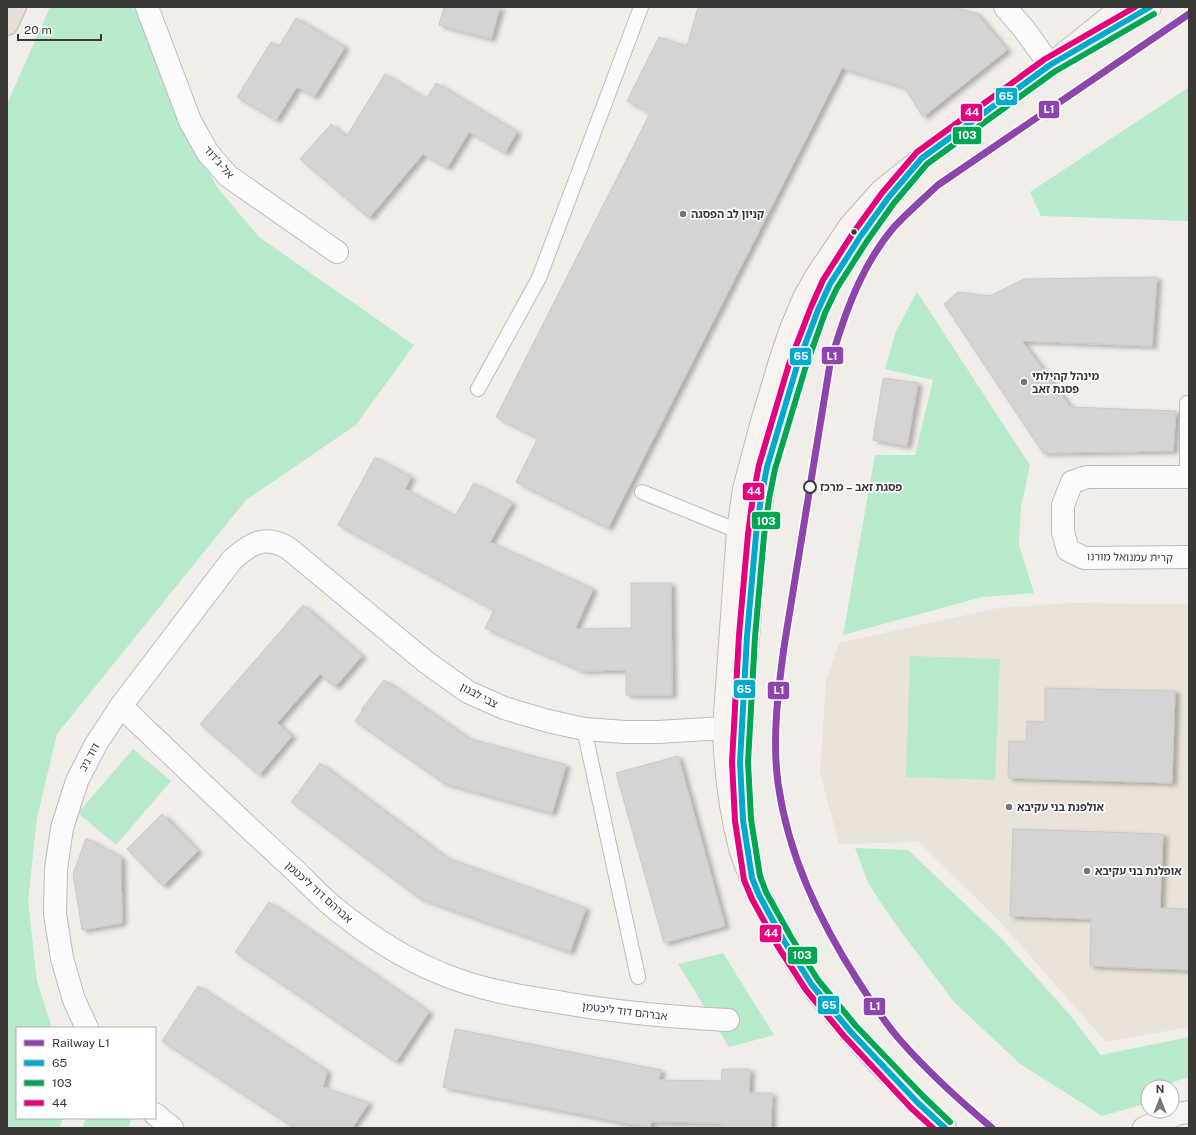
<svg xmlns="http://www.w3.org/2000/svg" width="1196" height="1135" viewBox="0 0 1196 1135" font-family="'Public Sans','Noto Sans Hebrew',sans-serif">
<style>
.built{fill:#e9e3d9}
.green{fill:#b8ebcc}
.building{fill:#d6d4d3;stroke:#cbc9c9;filter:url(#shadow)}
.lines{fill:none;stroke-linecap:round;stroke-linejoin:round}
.lane-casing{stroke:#bebcb8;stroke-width:16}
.street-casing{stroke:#bebcb8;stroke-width:24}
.secondary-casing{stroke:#bebcb8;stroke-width:24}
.highway-casing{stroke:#bab2a6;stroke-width:24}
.lane{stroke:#fdfcfc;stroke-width:14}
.street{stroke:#fdfcfc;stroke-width:22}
.secondary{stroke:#f6f3f0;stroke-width:22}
.highway{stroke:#e6dfd5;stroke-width:22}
.bus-1-casing{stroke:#fff;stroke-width:9}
.bus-2-casing{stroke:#fff;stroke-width:9}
.bus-3-casing{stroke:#fff;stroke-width:9}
.bus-1{stroke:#00a9ce;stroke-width:6}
.bus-2{stroke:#00a651;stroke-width:6}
.bus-3{stroke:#e5007d;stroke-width:6}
.rail-1-casing{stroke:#fff;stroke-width:10}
.rail-1{stroke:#8e44ad;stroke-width:7}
.poi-dot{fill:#7a7874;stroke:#fff;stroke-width:1.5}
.bus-dot{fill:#3a3835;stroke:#fff;stroke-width:1.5}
.stop-dot{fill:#fff;stroke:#3a3835;stroke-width:2}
.labels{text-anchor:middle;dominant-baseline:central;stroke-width:3.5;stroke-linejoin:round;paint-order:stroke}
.street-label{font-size:11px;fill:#3a3835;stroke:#fff}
.poi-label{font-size:11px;font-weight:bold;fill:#3a3835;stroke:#fff;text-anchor:start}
.stop-label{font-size:11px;font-weight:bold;fill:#3a3835;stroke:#fff;text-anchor:start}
.line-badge{stroke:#fff;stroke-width:1.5}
.badge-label{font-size:11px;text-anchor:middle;font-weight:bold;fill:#fff}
</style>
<defs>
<filter id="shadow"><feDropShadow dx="4.5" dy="2.5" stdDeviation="2" flood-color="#0004"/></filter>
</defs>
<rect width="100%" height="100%" fill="#f1eeea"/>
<!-- built -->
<polygon class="built" points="1070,603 1189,604 1189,1027 1106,1042 1001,923 919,842 839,844 820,773 826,681 839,643 998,608"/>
<!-- green -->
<g class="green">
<polygon points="50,7 133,7 142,19 175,107 217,187 259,237 414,345 356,425 246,500 57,734 37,818 28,901 37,981 52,1028 17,1028 17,1118 63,1118 59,1128 7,1128 7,104"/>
<polygon points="1189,87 1189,221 1041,216 1030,192"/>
<polygon points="917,292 1030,465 1021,507 1019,545 1034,593 982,597 843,635 875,455 915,455 933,380 885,369 896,331"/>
<polygon points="910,656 1000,659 995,780 906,777"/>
<polygon points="133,749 171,781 116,845 78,813"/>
<polygon points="855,848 908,850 1001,938 1070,1015 1101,1055 1189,1037 1189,1077 1173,1082 1167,1087 1148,1087 1148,1103 1102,1116 1019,1063 954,1002 896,925 869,885"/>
<polygon points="723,953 774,1035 729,1047 678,964"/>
<polygon points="86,1118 132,1118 128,1128 82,1128"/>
</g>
<!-- building -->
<g class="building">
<polygon points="444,7 500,7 491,39 439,25"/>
<polygon points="698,7 952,7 976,13 1007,50 923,117 904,87 842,68 608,528 516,482 538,438 496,417 650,113 627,101 659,37 687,46"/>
<polygon points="296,18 345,47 314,97 297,87 276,120 237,97 271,42 279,46"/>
<polygon points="385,74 426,99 436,83 517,132 505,153 469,132 447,168 423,154 369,218 300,159 331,124 346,137"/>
<polygon points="1157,277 1152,346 1022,341 1070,407 1176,411 1173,451 1043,453 944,304 958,292 990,296 1024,279"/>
<polygon points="883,378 918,383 907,446 873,440"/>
<polygon points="375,457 411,477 405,489 455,516 474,483 512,503 490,542 593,589 575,629 631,628 631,583 671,583 672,695 626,695 626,670 582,671 485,628 494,610 338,525"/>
<polygon points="303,605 362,656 335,687 320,674 277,723 292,736 259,775 200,724"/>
<polygon points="384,680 468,738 566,765 552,813 444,783 355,721 362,711 361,710"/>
<polygon points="1045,688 1175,691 1172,783 1008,778 1009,741 1026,742 1027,721 1045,722"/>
<polygon points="678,756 725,926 664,943 616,773"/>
<polygon points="320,763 445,857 586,908 570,952 419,898 291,802"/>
<polygon points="162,814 198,851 163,886 127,849"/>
<polygon points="1013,829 1163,834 1160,908 1189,909 1189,970 1090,966 1091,919 1010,916"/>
<polygon points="86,838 121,857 122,923 82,930 73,874"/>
<polygon points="269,902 429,1012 396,1062 235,952"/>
<polygon points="198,986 327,1071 323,1087 369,1103 352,1128 295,1128 162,1041"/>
<polygon points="455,1029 661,1070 659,1080 721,1081 722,1069 750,1069 749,1093 772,1093 771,1128 721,1128 721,1123 651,1122 650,1128 443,1087"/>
</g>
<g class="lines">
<defs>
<g id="lane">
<polyline points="478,389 539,278 641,7"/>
<polyline points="1187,477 1187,403 1189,403"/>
<polyline points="642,492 738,531"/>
<polyline points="584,729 638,977"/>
</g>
<g id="street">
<polyline points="147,7 190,121 208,153 228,176 337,252"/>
<polyline points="1005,7 1024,29 1050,65"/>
<polyline points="1189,477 1087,477 1072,482 1063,505 1063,532 1068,550 1084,558 1189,557"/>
<path d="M 121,706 C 176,759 231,812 287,863 C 304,878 319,896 337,910 C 368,935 403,958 440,973 C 477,989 518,996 558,1002 C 614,1012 671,1017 728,1020"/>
<path d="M 87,1028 L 74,1000 L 62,958 L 55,914 L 56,869 L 62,828 L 77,781 L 96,744 L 121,706 L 232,560 C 250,544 264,534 288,548 L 426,662 L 468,692 L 504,708 L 548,721 L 584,729 L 625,732 L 658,732 L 741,727"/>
<polyline points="155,1114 172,1128"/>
</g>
<g id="secondary">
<polyline points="1107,33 1150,7"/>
<polyline points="741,782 740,762 741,727 756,535 767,467 797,366 818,310 830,284 868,226"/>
<path d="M 945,1128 C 906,1093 869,1055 836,1015 C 828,1005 818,995 811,984 C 796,963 783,940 771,917 C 760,897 746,869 740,848 C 730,809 725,768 724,728 L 738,531 L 744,489 L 761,425 L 781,358 L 791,329 L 804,298 L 817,275 L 850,226 L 881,191 L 922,158 L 1050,65 L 1122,7"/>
<polyline points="1144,1128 1177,1114 1189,1112"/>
</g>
<polyline id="highway" points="7,24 15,7"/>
</defs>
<!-- lane casing -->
<use href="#lane" class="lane-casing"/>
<!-- street casing -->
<use href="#street" class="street-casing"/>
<!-- secondary casing -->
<use href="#secondary" class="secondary-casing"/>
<!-- highway casing -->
<use href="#highway" class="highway-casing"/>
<!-- lane -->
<use href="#lane" class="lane"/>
<!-- street -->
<use href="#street" class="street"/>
<!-- secondary -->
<use href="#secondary" class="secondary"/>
<!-- highway -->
<use href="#highway" class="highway"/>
<defs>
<polyline id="bus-1" points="945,1128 917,1102 850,1031 812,985 784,941 759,895 752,878 743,820 740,762 747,636 756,535 761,498 767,467 797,366 818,310 830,284 860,237 888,198 922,158 1050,65 1150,7"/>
<polyline id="bus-2" points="950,1122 923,1096 856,1026 818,980 791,937 766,892 760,876 751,819 748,762 755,637 764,536 769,499 775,469 805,369 825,313 837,288 867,241 894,203 927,164 1054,72 1154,14"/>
<polyline id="bus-3" points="933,1128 911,1108 844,1036 806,990 777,945 752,899 744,880 735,821 732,762 739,635 748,534 753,496 759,465 789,364 811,307 823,280 853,233 882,193 917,152 1045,59 1135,7"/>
</defs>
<!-- bus-1 casing -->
<use href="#bus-1" class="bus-1-casing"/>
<!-- bus-2 casing -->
<use href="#bus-2" class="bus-2-casing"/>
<!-- bus-3 casing -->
<use href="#bus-3" class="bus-3-casing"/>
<!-- bus-1 -->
<use href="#bus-1" class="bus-1"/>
<!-- bus-2 -->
<use href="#bus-2" class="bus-2"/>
<!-- bus-3 -->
<use href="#bus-3" class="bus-3"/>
<defs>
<path id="rail-1" d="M 992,1128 C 960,1101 928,1072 900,1040 C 884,1022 871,1001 858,981 C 819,920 788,855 778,783 C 772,738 778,692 784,647 L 830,364 C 844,315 861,266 894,227 C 908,212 923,199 938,185 L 1189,14"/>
</defs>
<!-- rail-1 casing -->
<use href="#rail-1" class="rail-1-casing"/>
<!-- rail-1 -->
<use href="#rail-1" class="rail-1"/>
</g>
<!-- markers -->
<g class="poi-dot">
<circle cx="683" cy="214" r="4"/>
<circle cx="1024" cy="382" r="4"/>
<circle cx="1009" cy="807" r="4"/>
<circle cx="1087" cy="871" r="4"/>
</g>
<circle class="bus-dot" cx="854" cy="232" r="3.5"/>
<circle class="stop-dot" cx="810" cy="487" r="6"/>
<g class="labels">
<!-- street labels -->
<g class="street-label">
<text transform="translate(219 162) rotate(49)">אל-ג'דוד</text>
<text transform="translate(1130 557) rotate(1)">קרית עמנואל מורנו</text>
<text transform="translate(479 695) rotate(28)">צבי לבנון</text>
<text transform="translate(89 757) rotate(-61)">דוד ניב</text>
<text transform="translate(319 892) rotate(42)">אברהם דוד ליכטמן</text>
<text transform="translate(625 1011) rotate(7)">אברהם דוד ליכטמן</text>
</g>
<!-- poi labels -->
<g class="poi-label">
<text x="691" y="214">קניון לב הפסגה</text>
<text x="1032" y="376">מינהל קהילתי<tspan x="1032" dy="13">פסגת זאב</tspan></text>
<text x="1017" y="807">אולפנת בני עקיבא</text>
<text x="1095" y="871">אופלנת בני עקיבא</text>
</g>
<!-- stop labels -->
<g class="stop-label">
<text x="820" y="487">פסגת זאב – מרכז</text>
</g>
</g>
<g class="line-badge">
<rect x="995" y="87" width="23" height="19" rx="4" fill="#00a9ce"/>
<rect x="1038" y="100" width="22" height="19" rx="4" fill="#8e44ad"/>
<rect x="960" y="103" width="23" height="19" rx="4" fill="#e5007d"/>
<rect x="952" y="126" width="30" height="19" rx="4" fill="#00a651"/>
<rect x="821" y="346" width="23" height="19" rx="4" fill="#8e44ad"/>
<rect x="789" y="347" width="23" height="19" rx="4" fill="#00a9ce"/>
<rect x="742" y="482" width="23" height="19" rx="4" fill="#e5007d"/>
<rect x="751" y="511" width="30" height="19" rx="4" fill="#00a651"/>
<rect x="733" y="679" width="23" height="20" rx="4" fill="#00a9ce"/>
<rect x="767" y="681" width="23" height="19" rx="4" fill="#8e44ad"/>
<rect x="759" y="924" width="23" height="19" rx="4" fill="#e5007d"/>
<rect x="787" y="946" width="31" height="19" rx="4" fill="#00a651"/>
<rect x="817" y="995" width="23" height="20" rx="4" fill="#00a9ce"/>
<rect x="863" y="997" width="23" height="19" rx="4" fill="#8e44ad"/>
</g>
<g class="badge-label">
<text x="1006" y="100">65</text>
<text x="1049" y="113">L1</text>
<text x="972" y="116">44</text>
<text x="967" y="139">103</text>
<text x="832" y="360">L1</text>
<text x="801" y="360">65</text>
<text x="754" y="495">44</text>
<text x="766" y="525">103</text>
<text x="744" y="693">65</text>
<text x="779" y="694">L1</text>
<text x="771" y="937">44</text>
<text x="802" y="959">103</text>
<text x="829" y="1009">65</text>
<text x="875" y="1010">L1</text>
</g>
<!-- border -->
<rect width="1196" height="1135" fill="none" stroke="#3a3835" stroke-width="16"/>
<!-- legend -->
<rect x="16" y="1027" width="140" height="92" fill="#ffffff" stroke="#b0afae"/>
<rect x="24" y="1040" width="20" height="6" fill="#8e44ad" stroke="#b0afae"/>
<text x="52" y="1047" font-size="12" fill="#3a3835">Railway L1</text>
<rect x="24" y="1060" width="20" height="6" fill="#00a9ce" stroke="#b0afae"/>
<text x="52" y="1067" font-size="12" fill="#3a3835">65</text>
<rect x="24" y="1080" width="20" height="6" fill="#00a651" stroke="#b0afae"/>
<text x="52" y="1087" font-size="12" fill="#3a3835">103</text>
<rect x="24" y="1100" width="20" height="6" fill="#e5007d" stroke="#b0afae"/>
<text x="52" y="1107" font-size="12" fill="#3a3835">44</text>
<!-- north arrow -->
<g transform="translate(1160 1099)"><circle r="19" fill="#ffffff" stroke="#b0afae"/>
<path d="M0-3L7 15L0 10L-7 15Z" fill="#7a7874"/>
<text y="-6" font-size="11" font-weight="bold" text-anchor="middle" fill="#3a3835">N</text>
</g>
<!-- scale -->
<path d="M18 34v6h83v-6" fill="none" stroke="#3a3835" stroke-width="2"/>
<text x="24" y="34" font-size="12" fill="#3a3835" stroke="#ffffff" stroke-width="3" paint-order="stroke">20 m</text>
</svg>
